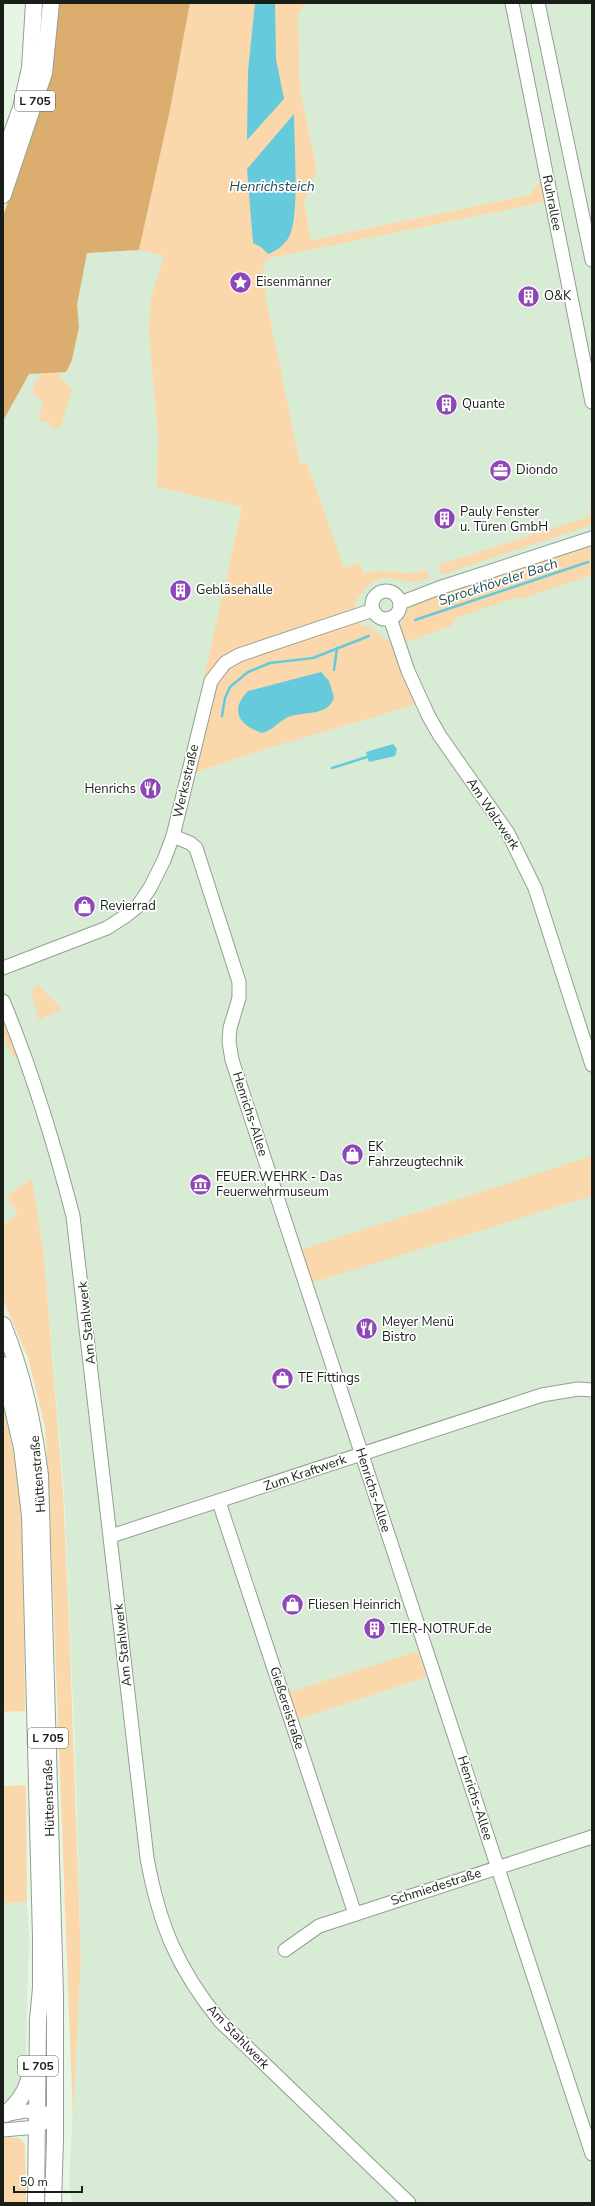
<svg xmlns="http://www.w3.org/2000/svg" width="595" height="2206" viewBox="0 0 595 2206" font-family="'Nunito Sans',sans-serif">
<style>
.built{fill:#d7ebd5}
.green{fill:#fad8ab}
.forest{fill:#dbae6f}
.water{fill:#65cadb}
.lines{fill:none;stroke-linecap:round;stroke-linejoin:round}
.stream{stroke:#65cadb;stroke-width:2.5}
.minor-casing{stroke:#93a091;stroke-width:15}
.major-casing{stroke:#93a091;stroke-width:18}
.minor{stroke:#fff;stroke-width:13}
.major{stroke:#fff;stroke-width:16}
.labels{text-anchor:middle;dominant-baseline:central;stroke-width:3.5;stroke-linejoin:round;paint-order:stroke}
.shield{fill:#fff;stroke:#5e625d;stroke-width:1}
.shield-label{font-size:12px;font-weight:bold;fill:#191e18}
.street-label{font-size:13px;fill:#191e18;stroke:#fff}
.poi-label{font-size:13px;fill:#191e18;stroke:#fff;text-anchor:start}
.water-label{font-size:14px;font-style:italic;fill:#235057;stroke:#fff}
</style>
<rect width="100%" height="100%" fill="#e7f5e5"/>
<!-- built -->
<g class="built">
<polygon points="305,3 592,3 592,2203 72,2203 69,2183 81,1960 75,1747 64,1491 44,1256 32,1179 6,1196 18,1215 3,1224 3,421 29,374 72,360 79,327 77,305 87,253 139,250 165,256 151,297 149,333 158,437 157,486 242,506 202,692 192,774 269,748 360,628 360,623 355,601 307,463 300,464 266,298 263,270 266,259 545,202 540,181 529,195 311,240 304,201 317,170 300,88 298,15"/>
<polygon points="27,1902 29,1937 25,2078 13,2099 3,2104 3,1903"/>
</g>
<!-- green -->
<g class="green">
<path d="M 190,3 L 305,3 L 298,15 L 300,88 L 317,171 L 304,201 L 311,240 L 529,195 L 540,181 L 545,202 L 266,259 L 263,270 L 266,298 L 300,464 L 307,463 L 344,568 L 360,563 L 364,574 C 386,567 394,575 412,573 C 418,573 422,569 428,571 L 430,578 L 413,583 L 390,578 L 378,579 L 367,586 L 355,602 L 360,625 L 373,628 L 385,640 L 401,634 C 401,617 406,609 421,600 L 590,544 L 592,575 L 524,598 L 515,598 L 458,617 L 451,626 L 395,646 L 417,704 L 269,748 L 182,777 L 242,507 L 157,487 L 158,437 L 149,334 L 151,297 L 164,256 L 139,250 L 170,110 Z"/>
<polygon points="53,368 72,390 60,429 49,427 50,423 39,420 43,400 36,397 32,389 44,370"/>
<polygon points="592,508 592,523 588,526 441,575 439,568 441,564 591,516 589,509"/>
<polygon points="38,985 62,1009 39,1020 31,991"/>
<path d="M 3,1022 L 21,1063 C 6,1050 3,1041 3,1022 Z"/>
<polygon points="592,1156 592,1196 311,1283 300,1250"/>
<polygon points="32,1179 44,1256 63,1492 69,1620 81,1960 73,2119 49,1485 45,1427 28,1358 3,1300 3,1224 18,1215 6,1196"/>
<polygon points="3,1402 22,1493 25,1711 3,1712"/>
<polygon points="418,1651 426,1677 296,1720 287,1693"/>
<polygon points="26,1785 27,1902 3,1903 3,1786"/>
<polygon points="9,2137 19,2138 25,2144 26,2203 3,2203 3,2139"/>
</g>
<!-- forest -->
<polygon class="forest" points="56,3 190,3 170,110 139,250 87,253 77,305 79,327 72,360 66,372 29,374 3,421 3,216 10,196"/>
<!-- water -->
<g class="water">
<polygon points="255,3 275,3 276,59 284,99 247,140 248,71"/>
<path d="M 294,114 C 294,139 300,218 289,237 C 284,245 277,251 268,254 L 261,247 L 253,243 L 247,169 Z"/>
<path d="M 321,672 L 329,681 L 334,697 C 329,717 303,711 288,717 C 278,722 273,730 262,733 C 239,725 229,711 248,691 Z"/>
<polygon points="393,744 397,749 395,756 369,762 366,752"/>
</g>
<g class="lines">
<!-- stream -->
<g class="stream">
<polyline points="415,620 588,562"/>
<polyline points="334,670 337,648"/>
<polyline points="222,716 225,698 230,687 248,672 270,663 313,658 369,636"/>
<polyline points="332,768 367,757"/>
</g>
<defs>
<g id="minor">
<polyline points="512,3 592,402"/>
<polyline points="538,3 592,260"/>
<circle cx="386" cy="605" r="14"/>
<polyline points="400,603 439,588 592,538"/>
<polyline points="390,618 408,671 428,715 440,736 508,833 535,888 592,1065"/>
<polyline points="173,836 190,843 196,848 239,982 239,998 230,1028 229,1042 232,1060 592,2154"/>
<polyline points="3,968 107,928 127,915 137,907 150,888 164,860 173,836 211,681 225,663 239,655 373,610"/>
<path d="M 3,1001 C 32,1070 54,1143 73,1216 L 147,1858 C 159,1924 177,1968 220,2021 L 409,2203"/>
<polyline points="219,1502 355,1914"/>
<polyline points="111,1536 542,1395 578,1389 592,1390"/>
<polyline points="285,1950 319,1926 592,1837"/>
<polyline points="3,2115 25,2111 46,2113"/>
<polyline points="3,2130 37,2127 55,2116"/>
</g>
<g id="major">
<polyline points="3,158 21,108 30,68 34,3"/>
<polyline points="3,195 44,73 51,3"/>
<path d="M 3,1325 C 23,1375 33,1421 40,1475 L 55,1996 L 55,2140 L 53,2203"/>
<polyline points="3,1365 22,1448 30,1516 41,1937 41,1988 38,2020 36,2203"/>
<path d="M 6,2114 C 21,2100 29,2088 31,2068"/>
</g>
</defs>
<!-- minor casing -->
<use href="#minor" class="minor-casing"/>
<!-- major casing -->
<use href="#major" class="major-casing"/>
<!-- minor -->
<use href="#minor" class="minor"/>
<!-- major -->
<use href="#major" class="major"/>
</g>
<!-- icons -->
<defs>
<symbol id="sight-disc" viewBox="-11 -11 22 22"><circle r="9.5" fill="#8e46b9" stroke="#fff"/><path d="M0-6L1.8-2.2L6-1.7L2.9 1.2L3.7 5.4L0 3.3L-3.7 5.4L-2.9 1.2L-6-1.7L-1.8-2.2Z" fill="#fff"/></symbol>
<symbol id="building-disc" viewBox="-11 -11 22 22"><circle r="9.5" fill="#8e46b9" stroke="#fff"/><path d="M-4-6H4V6H1V3H-1V6H-4ZM-2.5-4.3h1.7v1.8h-1.7ZM.8-4.3h1.7v1.8H.8ZM-2.5-1h1.7V.8h-1.7ZM.8-1h1.7V.8H.8Z" fill="#fff"/></symbol>
<symbol id="office-disc" viewBox="-11 -11 22 22"><circle r="9.5" fill="#8e46b9" stroke="#fff"/><path d="M-6-3h4V-5.5h4V-3h4V5H-6ZM-1-4.5V-3h2v-1.5ZM-6 0V1H6V0Z" fill="#fff"/></symbol>
<symbol id="restaurant-disc" viewBox="-11 -11 22 22"><circle r="9.5" fill="#8e46b9" stroke="#fff"/><path d="M-5-6h1v4h1v-4h1v4h1v-4h1v5L-1.5 .5V6h-2V.5L-5-1ZM5-6V6H3V1.5H1.5Q1.5-4 5-6Z" fill="#fff"/></symbol>
<symbol id="shop-disc" viewBox="-11 -11 22 22"><circle r="9.5" fill="#8e46b9" stroke="#fff"/><path d="M-5-2.5h2.3a2.7 3.5 0 0 1 5.4 0H5L5.5 6h-11ZM-1.5-2.5h3a1.5 2.3 0 0 0-3 0Z" fill="#fff"/></symbol>
<symbol id="museum-disc" viewBox="-11 -11 22 22"><circle r="9.5" fill="#8e46b9" stroke="#fff"/><path d="M0-6L6-3V-2H-6V-3ZM-5-1h2V3h-2ZM-1-1h2V3h-2ZM3-1h2V3H3ZM-6 4H6V6H-6Z" fill="#fff"/></symbol>
</defs>
<g fill-rule="evenodd">
<use href="#sight-disc" x="228" y="270" width="25" height="25"/>
<use href="#building-disc" x="516" y="284" width="25" height="25"/>
<use href="#building-disc" x="434" y="392" width="25" height="25"/>
<use href="#office-disc" x="488" y="458" width="25" height="25"/>
<use href="#building-disc" x="432" y="506" width="25" height="25"/>
<use href="#building-disc" x="168" y="578" width="25" height="25"/>
<use href="#restaurant-disc" x="138" y="776" width="25" height="25"/>
<use href="#shop-disc" x="72" y="894" width="25" height="25"/>
<use href="#shop-disc" x="340" y="1142" width="25" height="25"/>
<use href="#museum-disc" x="188" y="1172" width="25" height="25"/>
<use href="#restaurant-disc" x="354" y="1316" width="25" height="25"/>
<use href="#shop-disc" x="270" y="1366" width="25" height="25"/>
<use href="#shop-disc" x="280" y="1592" width="25" height="25"/>
<use href="#building-disc" x="362" y="1616" width="25" height="25"/>
</g>
<g class="labels">
<!-- shield labels -->
<g class="shield">
<rect x="15" y="91" width="40" height="20" rx="3"/>
<rect x="28" y="1728" width="40" height="20" rx="3"/>
<rect x="18" y="2056" width="40" height="20" rx="3"/>
</g>
<g class="shield-label">
<text x="35" y="101">L 705</text>
<text x="48" y="1738">L 705</text>
<text x="38" y="2066">L 705</text>
</g>
<!-- street labels -->
<g class="street-label">
<text transform="translate(552 203) rotate(79)">Ruhrallee</text>
<text transform="translate(186 781) rotate(-77)">Werksstraße</text>
<text transform="translate(493 814) rotate(56)">Am Walzwerk</text>
<text transform="translate(250 1114) rotate(72)">Henrichs-Allee</text>
<text transform="translate(87 1323) rotate(-96)">Am Stahlwerk</text>
<text transform="translate(305 1473) rotate(-19)">Zum Kraftwerk</text>
<text transform="translate(38 1474) rotate(-95)">Hüttenstraße</text>
<text transform="translate(373 1490) rotate(72)">Henrichs-Allee</text>
<text transform="translate(123 1645) rotate(-96)">Am Stahlwerk</text>
<text transform="translate(287 1708) rotate(72)">Gießereistraße</text>
<text transform="translate(49 1798) rotate(-92)">Hüttenstraße</text>
<text transform="translate(475 1798) rotate(72)">Henrichs-Allee</text>
<text transform="translate(436 1887) rotate(-18)">Schmiedestraße</text>
<text transform="translate(238 2037) rotate(46)">Am Stahlwerk</text>
</g>
<!-- poi labels -->
<g class="poi-label">
<text x="256" y="282">Eisenmänner</text>
<text x="544" y="296">O&amp;K</text>
<text x="462" y="404">Quante</text>
<text x="516" y="470">Diondo</text>
<text x="460" y="512">Pauly Fenster<tspan x="460" dy="15">u. Türen GmbH</tspan></text>
<text x="196" y="590">Gebläsehalle</text>
<text x="136" y="789" text-anchor="end">Henrichs</text>
<text x="100" y="906">Revierrad</text>
<text x="368" y="1147">EK<tspan x="368" dy="15">Fahrzeugtechnik</tspan></text>
<text x="216" y="1177">FEUER.WEHRK - Das<tspan x="216" dy="15">Feuerwehrmuseum</tspan></text>
<text x="382" y="1322">Meyer Menü<tspan x="382" dy="15">Bistro</tspan></text>
<text x="298" y="1378">TE Fittings</text>
<text x="308" y="1605">Fliesen Heinrich</text>
<text x="390" y="1629">TIER-NOTRUF.de</text>
</g>
<!-- water labels -->
<g class="water-label">
<text x="272" y="186">Henrichsteich</text>
<text transform="translate(498 582) rotate(-18)">Sprockhöveler Bach</text>
</g>
</g>
<!-- border -->
<rect width="595" height="2206" fill="none" stroke="#191e18" stroke-width="8"/>
<!-- scale -->
<path d="M14 2186v6h68v-6" fill="none" stroke="#191e18" stroke-width="2"/>
<text x="20" y="2186" font-size="12" fill="#191e18" stroke="#ffffff" stroke-width="3" paint-order="stroke">50 m</text>
</svg>
